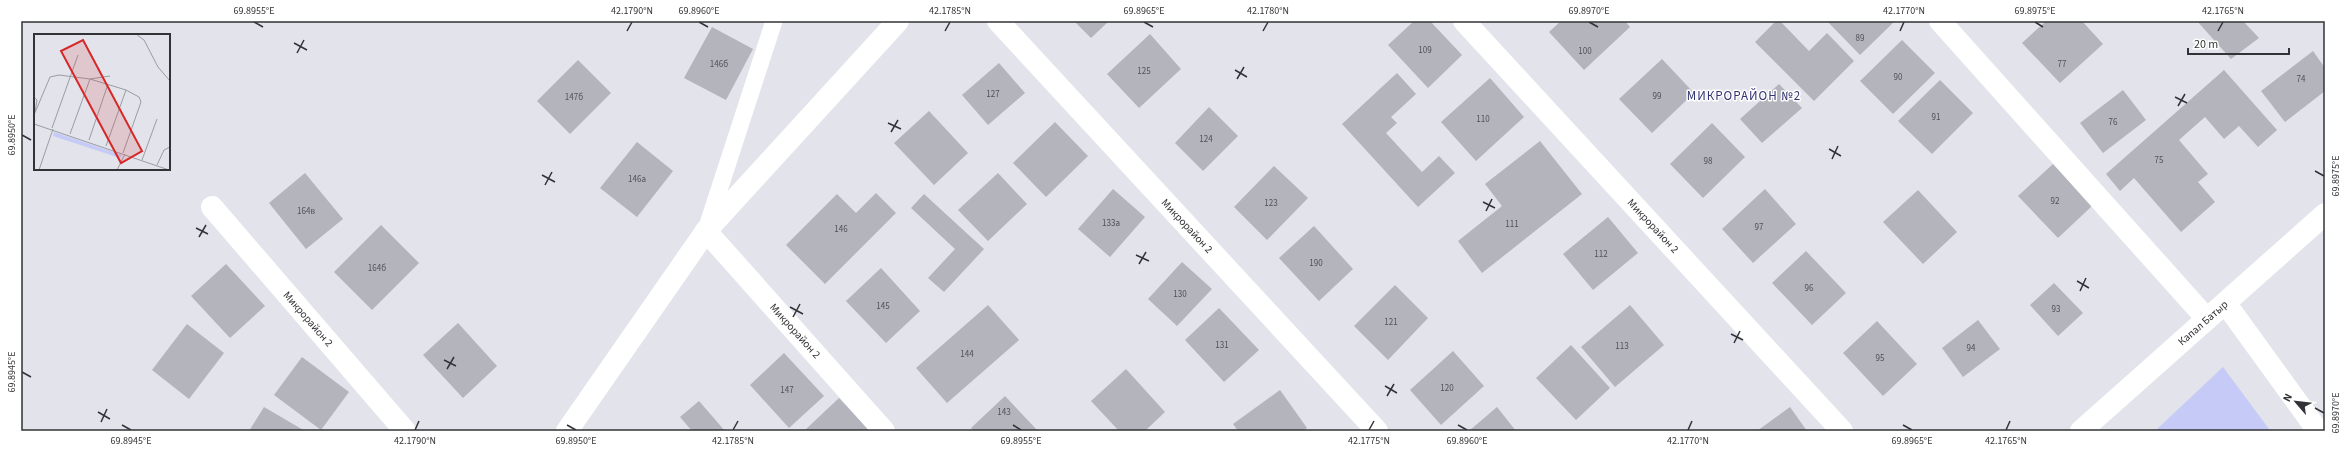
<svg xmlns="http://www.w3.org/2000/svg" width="2346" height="452" viewBox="0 0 2346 452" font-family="'Source Sans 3',sans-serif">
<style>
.green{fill:#c5cbf6}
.building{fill:#b3b4bc}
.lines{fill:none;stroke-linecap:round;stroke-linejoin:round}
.service{stroke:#fff;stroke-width:17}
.minor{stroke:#fff;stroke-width:22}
.secondary{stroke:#fff;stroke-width:22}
.ticks{fill:none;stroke:#323336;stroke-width:1.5}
.labels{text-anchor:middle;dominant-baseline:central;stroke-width:3;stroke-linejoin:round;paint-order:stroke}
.number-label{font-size:9px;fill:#525358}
.street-label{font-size:11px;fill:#323336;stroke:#fff}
.quarter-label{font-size:13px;letter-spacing:1px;fill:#32346f;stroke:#fff}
.inset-road{fill:none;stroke:#9c9da3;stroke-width:1}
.view{fill:#d62828;fill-opacity:0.15;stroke:#d62828;stroke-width:2}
.inset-edge{fill:none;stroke:#323336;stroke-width:2}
.neatline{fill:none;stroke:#323336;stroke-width:1.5}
.ticks-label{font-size:10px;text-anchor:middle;fill:#323336}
</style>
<rect width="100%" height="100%" fill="#e2e3eb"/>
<!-- green -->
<polygon class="green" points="2223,367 2269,429 2266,431 2155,431"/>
<!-- building -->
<g class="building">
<polygon points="1074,21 1109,21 1091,38"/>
<polygon points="1414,21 1430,21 1462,55 1428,88 1388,45"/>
<polygon points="1561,21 1625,21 1630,27 1584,70 1549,32"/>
<polygon points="1776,21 1780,21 1809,51 1827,33 1854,61 1814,101 1755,42"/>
<polygon points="1827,21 1895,21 1860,55"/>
<polygon points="2046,21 2082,21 2103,44 2060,83 2022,43"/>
<polygon points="2197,21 2243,21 2259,38 2231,59"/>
<polygon points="712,27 753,49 726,100 684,78"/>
<polygon points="1150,34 1181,69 1139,108 1107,74"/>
<polygon points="1902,40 1935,73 1893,114 1860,81"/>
<polygon points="2313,51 2325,68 2325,91 2285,122 2261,91"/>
<polygon points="1662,59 1694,93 1652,133 1619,99"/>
<polygon points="578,60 611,93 570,134 537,101"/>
<polygon points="999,63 1025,93 988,125 962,95"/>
<polygon points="2224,70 2277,130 2258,147 2239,126 2224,139 2205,117 2179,140 2208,174 2198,182 2215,202 2181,232 2134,178 2120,191 2106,174"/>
<polygon points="1397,73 1416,94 1391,117 1397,123 1386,133 1422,172 1439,156 1455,173 1418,207 1342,124"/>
<polygon points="1490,78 1524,117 1476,161 1441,122"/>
<polygon points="1940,80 1973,113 1932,154 1898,121"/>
<polygon points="1779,84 1802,108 1762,143 1740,119"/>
<polygon points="2123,90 2146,120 2103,153 2080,123"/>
<polygon points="1209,107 1238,136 1203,171 1175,143"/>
<polygon points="929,111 968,153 934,185 894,143"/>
<polygon points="1055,122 1088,156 1046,197 1013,163"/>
<polygon points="1712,123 1745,157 1703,198 1670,164"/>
<polygon points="1540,141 1582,194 1482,273 1458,241 1502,206 1485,184"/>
<polygon points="637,142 673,171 637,217 600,188"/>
<polygon points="2053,164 2092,206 2058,238 2018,196"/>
<polygon points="1274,166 1308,198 1267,240 1234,207"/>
<polygon points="305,173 343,219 306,249 269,203"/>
<polygon points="998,173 1027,204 988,241 958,210"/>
<polygon points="1113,189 1145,217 1110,257 1078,229"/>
<polygon points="1765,189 1796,224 1753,263 1722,229"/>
<polygon points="1918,190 1957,232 1923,264 1883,222"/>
<polygon points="876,193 896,213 825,284 786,245 837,194 856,213"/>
<polygon points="924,194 984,249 944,292 928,278 955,249 911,208"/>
<polygon points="1608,217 1638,253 1593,290 1563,254"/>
<polygon points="381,225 419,263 372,310 334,272"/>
<polygon points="1314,226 1353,269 1319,301 1279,258"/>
<polygon points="1806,251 1846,293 1812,325 1772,283"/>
<polygon points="1182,262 1212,289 1177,326 1148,299"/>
<polygon points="226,264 265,306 230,338 191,296"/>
<polygon points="881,268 920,311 886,343 846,301"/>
<polygon points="2054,283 2083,313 2058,336 2030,305"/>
<polygon points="1395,285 1428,318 1388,360 1354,326"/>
<polygon points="988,305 1019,340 947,403 916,368"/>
<polygon points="1630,305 1664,345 1615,387 1581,347"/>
<polygon points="1219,308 1259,350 1224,382 1185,340"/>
<polygon points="1978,320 2000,349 1963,377 1942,348"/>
<polygon points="1877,321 1917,364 1883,396 1843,353"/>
<polygon points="458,323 497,366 463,398 423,355"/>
<polygon points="187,324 224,353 189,399 152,370"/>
<polygon points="1571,345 1610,388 1576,420 1536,378"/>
<polygon points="1453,351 1484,386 1441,425 1410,390"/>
<polygon points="784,353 824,396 789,428 750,385"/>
<polygon points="302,357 349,392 321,430 274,395"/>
<polygon points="1126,369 1165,412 1145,431 1119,431 1091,401"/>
<polygon points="1280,390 1307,428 1303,431 1238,431 1233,424"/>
<polygon points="1005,396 1038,431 974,431 971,428"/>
<polygon points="839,398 870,431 804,431"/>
<polygon points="699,401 725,431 692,431 680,417"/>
<polygon points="264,407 305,431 249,431"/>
<polygon points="1497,407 1516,431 1469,431"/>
<polygon points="1790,407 1807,431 1757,431"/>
</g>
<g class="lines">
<!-- service -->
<polyline class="service" points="707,227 774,21"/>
<!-- minor -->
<g class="minor">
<polyline points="998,21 1377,431"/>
<polyline points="1464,21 1842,431"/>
<polyline points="1940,21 2207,319"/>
<polyline points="212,207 405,431"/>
<polyline points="706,231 884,431"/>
<polyline points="2226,304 2318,431"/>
<polyline points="567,431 706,231 898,21"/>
</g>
<!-- secondary -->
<polyline class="secondary" points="2081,431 2325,214"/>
</g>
<!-- ticks -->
<path class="ticks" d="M 254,22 L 263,27M 699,22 L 708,27M 1144,22 L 1153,27M 1589,22 L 1598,27M 2035,22 L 2043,27M 627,31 L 632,22M 945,31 L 950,22M 1263,31 L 1268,22M 1900,31 L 1904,22M 2218,31 L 2223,22M 294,43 L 307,50M 297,53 L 304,40M 1235,70 L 1247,77M 1237,79 L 1244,67M 2175,97 L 2187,103M 2178,106 L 2185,94M 888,123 L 901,129M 891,132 L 898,120M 22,135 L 31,140M 1829,149 L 1841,156M 1832,159 L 1838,146M 2315,171 L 2324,176M 542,175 L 555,182M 545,185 L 552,172M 1483,202 L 1495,208M 1486,211 L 1492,199M 196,228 L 208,234M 199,237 L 206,225M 1136,255 L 1149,261M 1139,264 L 1146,252M 2077,281 L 2089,288M 2080,291 L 2086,278M 790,307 L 803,314M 793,317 L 800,304M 1731,334 L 1743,340M 1734,343 L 1740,331M 444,360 L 456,366M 447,369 L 454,357M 22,372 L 31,377M 1385,386 L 1397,393M 1387,396 L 1394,384M 2315,408 L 2324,413M 98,412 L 110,419M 101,422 L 107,409M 122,425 L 131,430M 567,425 L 576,430M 1013,425 L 1021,430M 1458,425 L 1467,430M 1903,425 L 1912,430M 415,430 L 419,421M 733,430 L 738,421M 1369,430 L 1374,421M 1688,430 L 1692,421M 2006,430 L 2010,421"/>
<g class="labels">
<!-- number labels -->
<g class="number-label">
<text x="1860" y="38">89</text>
<text x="1425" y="50">109</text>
<text x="1585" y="51">100</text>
<text x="719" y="64">146б</text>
<text x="2062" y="64">77</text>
<text x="1144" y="71">125</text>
<text x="1898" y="77">90</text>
<text x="2301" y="79">74</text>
<text x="993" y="94">127</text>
<text x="1657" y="96">99</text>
<text x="574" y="97">147б</text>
<text x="1936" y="117">91</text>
<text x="1483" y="119">110</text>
<text x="2113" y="122">76</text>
<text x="1206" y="139">124</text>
<text x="2159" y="160">75</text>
<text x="1708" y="161">98</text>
<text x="637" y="179">146а</text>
<text x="2055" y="201">92</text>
<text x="1271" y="203">123</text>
<text x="306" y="211">164в</text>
<text x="1111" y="223">133а</text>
<text x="1512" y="224">111</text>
<text x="1759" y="227">97</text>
<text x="841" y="229">146</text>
<text x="1601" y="254">112</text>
<text x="1316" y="263">190</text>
<text x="377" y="268">164б</text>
<text x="1809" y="288">96</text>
<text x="1180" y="294">130</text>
<text x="883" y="306">145</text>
<text x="2056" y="309">93</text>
<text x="1391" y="322">121</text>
<text x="1222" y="345">131</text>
<text x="1622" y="346">113</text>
<text x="1971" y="348">94</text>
<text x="967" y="354">144</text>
<text x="1880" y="358">95</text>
<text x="1447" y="388">120</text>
<text x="787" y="390">147</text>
<text x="1004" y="412">143</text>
</g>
<!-- street labels -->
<g class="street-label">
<text transform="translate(1187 226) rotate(47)">Микрорайон 2</text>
<text transform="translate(1653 226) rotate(47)">Микрорайон 2</text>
<text transform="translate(308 319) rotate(49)">Микрорайон 2</text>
<text transform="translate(2203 323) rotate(-41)">Капал Батыр</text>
<text transform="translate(795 331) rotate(48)">Микрорайон 2</text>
</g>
<!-- quarter labels -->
<g class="quarter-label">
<text x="1744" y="96">МИКРОРАЙОН №2</text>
</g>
</g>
<!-- overview -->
<g transform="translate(34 34)">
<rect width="136" height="136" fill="#e2e3eb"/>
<path d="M 20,98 L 88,121 L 86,124 L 19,102 Z" fill="#c5cbf6"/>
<path class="inset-road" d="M 102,0 L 110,6 L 124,33 L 136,47M 0,63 L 3,66 L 1,78M 0,81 L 16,43 L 25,41 L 56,45 L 92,56 L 105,63 L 107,68 L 89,119M 0,90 L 135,136M 18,94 L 44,21M 36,100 L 56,45 L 76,42M 55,106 L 74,50M 72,112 L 92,56M 108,126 L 123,85M 123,131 L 130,116 L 136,113M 5,136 L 19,95M 83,136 L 91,120"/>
<path class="view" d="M 49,6 L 108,117 L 87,129 L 27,17 Z"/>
<rect width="136" height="136" class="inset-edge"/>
</g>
<!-- border -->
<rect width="2346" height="452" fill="none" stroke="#ffffff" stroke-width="44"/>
<!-- north arrow -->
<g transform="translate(2296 402) rotate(298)" stroke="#ffffff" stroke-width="3" paint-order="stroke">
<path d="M0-3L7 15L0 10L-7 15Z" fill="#323336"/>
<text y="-6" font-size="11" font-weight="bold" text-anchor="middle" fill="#323336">N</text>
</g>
<!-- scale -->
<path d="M2188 48v6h101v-6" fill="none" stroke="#323336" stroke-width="2"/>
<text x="2194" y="48" font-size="12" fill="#323336" stroke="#ffffff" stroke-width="3" paint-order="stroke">20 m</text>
<rect x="22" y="22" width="2302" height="408" class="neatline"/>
<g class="ticks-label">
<text x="254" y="14">69.8955°E</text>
<text x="632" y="14">42.1790°N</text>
<text x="699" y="14">69.8960°E</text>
<text x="950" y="14">42.1785°N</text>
<text x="1144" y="14">69.8965°E</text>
<text x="1268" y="14">42.1780°N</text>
<text x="1589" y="14">69.8970°E</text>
<text x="1904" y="14">42.1770°N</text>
<text x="2035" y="14">69.8975°E</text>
<text x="2223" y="14">42.1765°N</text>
<text transform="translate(11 135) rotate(-90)" y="4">69.8950°E</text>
<text transform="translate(2335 176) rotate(-90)" y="4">69.8975°E</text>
<text transform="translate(11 372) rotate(-90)" y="4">69.8945°E</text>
<text transform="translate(2335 413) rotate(-90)" y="4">69.8970°E</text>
<text x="131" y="444">69.8945°E</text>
<text x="415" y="444">42.1790°N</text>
<text x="576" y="444">69.8950°E</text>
<text x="733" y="444">42.1785°N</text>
<text x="1021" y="444">69.8955°E</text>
<text x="1369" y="444">42.1775°N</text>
<text x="1467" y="444">69.8960°E</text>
<text x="1688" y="444">42.1770°N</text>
<text x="1912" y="444">69.8965°E</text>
<text x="2006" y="444">42.1765°N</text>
</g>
</svg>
